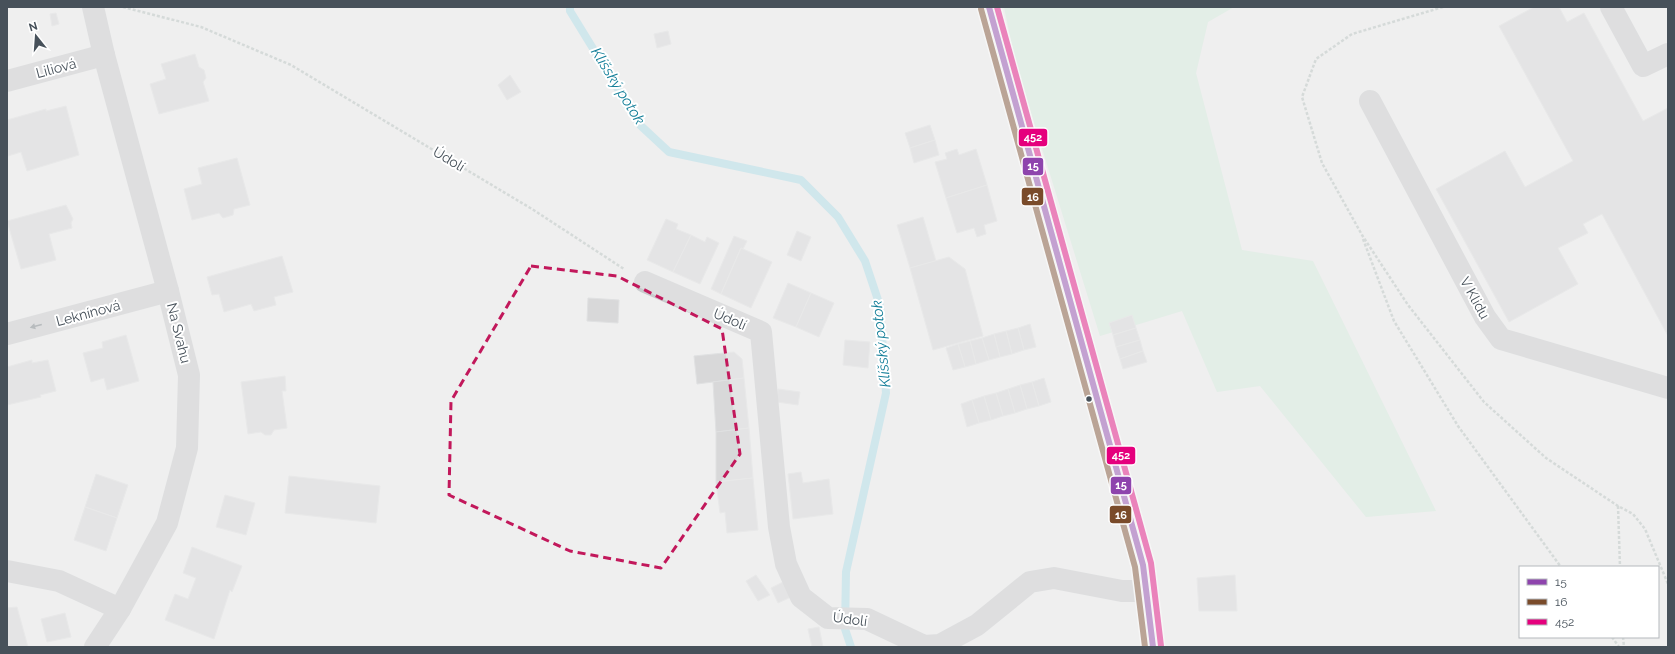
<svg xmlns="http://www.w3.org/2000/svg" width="1675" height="654" viewBox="0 0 1675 654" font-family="Raleway,sans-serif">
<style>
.green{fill:#d4eddd}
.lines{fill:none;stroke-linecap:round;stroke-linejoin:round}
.stream{stroke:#abdde9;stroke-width:8}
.building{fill:#d8d8d9;stroke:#e0e1e2}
.path{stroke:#b7c2bf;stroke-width:2.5;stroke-dasharray:3 2;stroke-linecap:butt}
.minor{stroke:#c9cbcd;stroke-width:22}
.secondary{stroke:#caccce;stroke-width:22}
.bus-1-casing{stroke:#fff;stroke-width:9}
.bus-2-casing{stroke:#fff;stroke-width:9}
.bus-3-casing{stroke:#fff;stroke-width:9}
.bus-1{stroke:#8e44ad;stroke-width:6}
.bus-2{stroke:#7a4b2a;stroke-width:6}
.bus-3{stroke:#e5007d;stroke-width:6}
.oneway{fill:#747c82}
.marked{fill:none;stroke:#c2185b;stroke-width:3;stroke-dasharray:8 5;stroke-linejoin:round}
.bus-dot{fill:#47515a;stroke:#fff;stroke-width:1.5}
.labels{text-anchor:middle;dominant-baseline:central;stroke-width:4;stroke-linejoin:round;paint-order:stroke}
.street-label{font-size:14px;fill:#47515a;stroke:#fff}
.water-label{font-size:15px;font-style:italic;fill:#147f99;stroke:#fff}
.line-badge{stroke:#fff;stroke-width:1.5}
.badge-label{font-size:11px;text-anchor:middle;font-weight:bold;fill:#fff}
</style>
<rect width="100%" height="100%" fill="#efefef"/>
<!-- green -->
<polygon class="green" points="1004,7 1234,7 1208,22 1196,73 1242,250 1313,261 1436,511 1366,517 1260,386 1217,392 1182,311 1100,336 1016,64"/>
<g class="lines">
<!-- stream -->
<polyline class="stream" points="570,7 570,11 640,125 669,152 801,180 838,217 865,261 880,306 886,393 846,572 845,629 851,647"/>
</g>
<!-- building -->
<g class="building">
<polygon points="1534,7 1559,7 1567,22 1584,13 1643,121 1668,108 1668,336 1602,214 1583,224 1588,233 1558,248 1578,284 1509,322 1436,189 1505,151 1525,187 1573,161 1499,26"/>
<polygon points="56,13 59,24 52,26 50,14"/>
<polygon points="668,31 671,44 657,48 654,34"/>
<polygon points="195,54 199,67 204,70 206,78 203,82 209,101 159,114 150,84 166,79 161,64"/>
<polygon points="510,75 521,92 507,100 498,85"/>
<polygon points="66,106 79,155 27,171 21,152 8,156 7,120 46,109 46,111"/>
<polygon points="930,125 935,140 910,148 905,133"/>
<polygon points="935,140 939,155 914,163 910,148"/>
<polygon points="957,149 959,155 976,149 987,185 946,198 935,162 947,159 945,153"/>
<polygon points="237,158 250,205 234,209 233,215 223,218 219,213 192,220 184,189 202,184 198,168"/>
<polygon points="987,185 997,221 984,225 986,234 977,237 974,228 957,233 946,198"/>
<polygon points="66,205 73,219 71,223 72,228 49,234 56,260 21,269 7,221"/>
<polygon points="923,217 936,261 910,268 897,225"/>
<polygon points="666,219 678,224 676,229 691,235 673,272 647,260"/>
<polygon points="797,231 811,237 801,261 787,255"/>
<polygon points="691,235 705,242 707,237 719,243 700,284 673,272"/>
<polygon points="734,236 747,241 743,249 741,248 721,294 711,289"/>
<polygon points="741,248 772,262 751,308 721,294"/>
<polygon points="282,256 293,292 274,297 276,305 254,311 251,304 224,312 219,294 212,295 207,277"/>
<polygon points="949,257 965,269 983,336 933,350 910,268"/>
<polygon points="788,283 811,293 796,327 773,318"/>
<polygon points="811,293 834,303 819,337 796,327"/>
<polygon points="588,298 619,300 618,323 587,321"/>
<polygon points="1132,315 1136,328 1113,335 1109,323"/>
<polygon points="1030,324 1036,347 1024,350 1018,328"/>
<polygon points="1018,328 1024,350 1012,354 1006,331"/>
<polygon points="1136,328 1140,340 1116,347 1113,335"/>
<polygon points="1006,331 1012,354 1000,357 994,334"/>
<polygon points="994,334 1000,357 989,360 982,338"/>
<polygon points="126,335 139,381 107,390 104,378 91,382 83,353 103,348 102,342"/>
<polygon points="982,338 989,360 976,364 970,341"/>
<polygon points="845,340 870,342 868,368 843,365"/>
<polygon points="1140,340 1143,351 1120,359 1116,347"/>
<polygon points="970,341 976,364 965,367 958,344"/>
<polygon points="958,344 965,367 953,370 946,348"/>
<polygon points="1143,351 1147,362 1123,369 1120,359"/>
<polygon points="734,352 742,359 744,378 697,384 694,356"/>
<polygon points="32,360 32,363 48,360 56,391 40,395 41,397 7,405 7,367"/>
<polygon points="285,376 286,391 282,391 287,428 274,430 271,435 265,435 261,432 248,434 241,382"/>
<polygon points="744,378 749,428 716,432 713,382"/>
<polygon points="1044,378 1051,402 1039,406 1032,382"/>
<polygon points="1032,382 1039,406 1027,409 1020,385"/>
<polygon points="1020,385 1027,409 1015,413 1008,389"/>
<polygon points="778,389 800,392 798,405 777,402"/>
<polygon points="1008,389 1015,413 1003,416 996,393"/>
<polygon points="996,393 1003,416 991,420 984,396"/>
<polygon points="984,396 991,420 979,423 972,400"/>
<polygon points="972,400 979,423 967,427 961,404"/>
<polygon points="749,428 753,478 716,482 716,432"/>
<polygon points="801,472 803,483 829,479 833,514 793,519 788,474"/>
<polygon points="96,474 128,485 117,518 85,507"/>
<polygon points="289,476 380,486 376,523 285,513"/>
<polygon points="753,478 758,530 727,533 725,512 720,513 716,482"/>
<polygon points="225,495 255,503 246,535 216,527"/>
<polygon points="85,507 117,518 106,551 74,540"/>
<polygon points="192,547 242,566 232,592 230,590 214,639 165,620 175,594 188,599 196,578 183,573"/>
<polygon points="756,575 770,595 758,601 746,581"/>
<polygon points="1235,575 1237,611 1199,611 1197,578"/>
<polygon points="783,582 791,597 778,603 771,588"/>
<polygon points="17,607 28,647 7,647 7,608"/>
<polygon points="65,613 71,637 47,642 41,619"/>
<polygon points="819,627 823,647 812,647 808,629"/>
</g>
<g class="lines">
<!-- path -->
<g class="path">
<polyline points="123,7 201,27 291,65 532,209 624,269"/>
<polyline points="1443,7 1352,34 1316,59 1302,97 1322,163 1362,235 1408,305 1484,402 1546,458 1618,506 1633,514 1645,529 1668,584"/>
<polyline points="1363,239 1394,321 1458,426 1561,567"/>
<polyline points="1618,506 1620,567"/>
<polyline points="1612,637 1619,647"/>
<polyline points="1623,637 1624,647"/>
</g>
<!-- minor -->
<g class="minor">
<polyline points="93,7 104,55 168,291 189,375 187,448 167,523 120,609 95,647"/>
<polyline points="1611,7 1643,66 1668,54"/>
<polyline points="7,81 104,55"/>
<polyline points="1370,101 1485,317 1501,339 1668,388"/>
<polyline points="645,282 761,332 779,527 786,564 801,597 828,618 867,619 924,646 940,645 977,625 1030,582 1054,578 1122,591 1147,591"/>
<polyline points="7,334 168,291"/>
<polyline points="7,571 59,581 120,609"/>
</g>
<!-- secondary -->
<polyline class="secondary" points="989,7 1143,565 1153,647"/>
<defs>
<polyline id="bus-1" points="989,7 1143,565 1153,647"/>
<polyline id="bus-2" points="981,9 1135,567 1145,647"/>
<polyline id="bus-3" points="997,7 1151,563 1161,646"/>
</defs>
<!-- bus-1 casing -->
<use href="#bus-1" class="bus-1-casing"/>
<!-- bus-2 casing -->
<use href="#bus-2" class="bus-2-casing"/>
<!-- bus-3 casing -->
<use href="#bus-3" class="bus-3-casing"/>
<!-- bus-1 -->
<use href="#bus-1" class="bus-1"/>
<!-- bus-2 -->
<use href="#bus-2" class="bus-2"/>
<!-- bus-3 -->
<use href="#bus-3" class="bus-3"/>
</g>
<!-- one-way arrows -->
<defs><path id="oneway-solid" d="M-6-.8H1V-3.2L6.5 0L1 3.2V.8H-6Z"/></defs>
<use class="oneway" href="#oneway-solid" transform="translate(36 326) rotate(165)"/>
<!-- marked area -->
<path d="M0 0H1675V654H0ZM 531,266 L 617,276 L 722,329 L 740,454 L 661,568 L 570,551 L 449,495 L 451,401 Z" fill="#efefef" fill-opacity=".55" fill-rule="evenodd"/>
<path class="marked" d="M 531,266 L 617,276 L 722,329 L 740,454 L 661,568 L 570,551 L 449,495 L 451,401 Z"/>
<!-- markers -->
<circle class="bus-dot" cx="1089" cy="399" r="3.5"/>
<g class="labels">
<!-- street labels -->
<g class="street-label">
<text transform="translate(56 68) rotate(-15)">Liliová</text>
<text transform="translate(449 159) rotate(31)">Údolí</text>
<text transform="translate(1475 298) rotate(61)">V Klidu</text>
<text transform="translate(88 313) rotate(-15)">Leknínová</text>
<text transform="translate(730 319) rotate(23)">Údolí</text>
<text transform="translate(179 333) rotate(76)">Na Svahu</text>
<text transform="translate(850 619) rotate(7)">Údolí</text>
</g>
<!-- water labels -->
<g class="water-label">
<text transform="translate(618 86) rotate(58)">Klíšský potok</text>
<text transform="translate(881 344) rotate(-96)">Klíšský potok</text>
</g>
</g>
<g class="line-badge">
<rect x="1018" y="128" width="30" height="19" rx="4" fill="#e5007d"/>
<rect x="1022" y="157" width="22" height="19" rx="4" fill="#8e44ad"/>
<rect x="1021" y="187" width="23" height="19" rx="4" fill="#7a4b2a"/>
<rect x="1106" y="446" width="30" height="19" rx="4" fill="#e5007d"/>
<rect x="1110" y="476" width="22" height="19" rx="4" fill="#8e44ad"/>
<rect x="1109" y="505" width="23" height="19" rx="4" fill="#7a4b2a"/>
</g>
<g class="badge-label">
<text x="1033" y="141">452</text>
<text x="1033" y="170">15</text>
<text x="1033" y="201">16</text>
<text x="1121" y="459">452</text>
<text x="1121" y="489">15</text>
<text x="1121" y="519">16</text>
</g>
<!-- border -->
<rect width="1675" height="654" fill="none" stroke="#47515a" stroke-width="16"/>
<!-- legend -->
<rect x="1519" y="566" width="140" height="72" fill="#ffffff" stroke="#b5b9bd"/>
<rect x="1527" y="579" width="20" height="6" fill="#8e44ad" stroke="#b5b9bd"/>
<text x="1555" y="586" font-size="12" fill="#47515a">15</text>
<rect x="1527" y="599" width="20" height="6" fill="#7a4b2a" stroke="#b5b9bd"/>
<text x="1555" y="606" font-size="12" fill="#47515a">16</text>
<rect x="1527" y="619" width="20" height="6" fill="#e5007d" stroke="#b5b9bd"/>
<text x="1555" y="626" font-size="12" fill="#47515a">452</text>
<!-- north arrow -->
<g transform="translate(36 36) rotate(343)" stroke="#ffffff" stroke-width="3" paint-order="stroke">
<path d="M0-3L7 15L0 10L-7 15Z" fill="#47515a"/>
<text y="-6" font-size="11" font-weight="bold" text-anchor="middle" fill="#47515a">N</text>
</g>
</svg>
